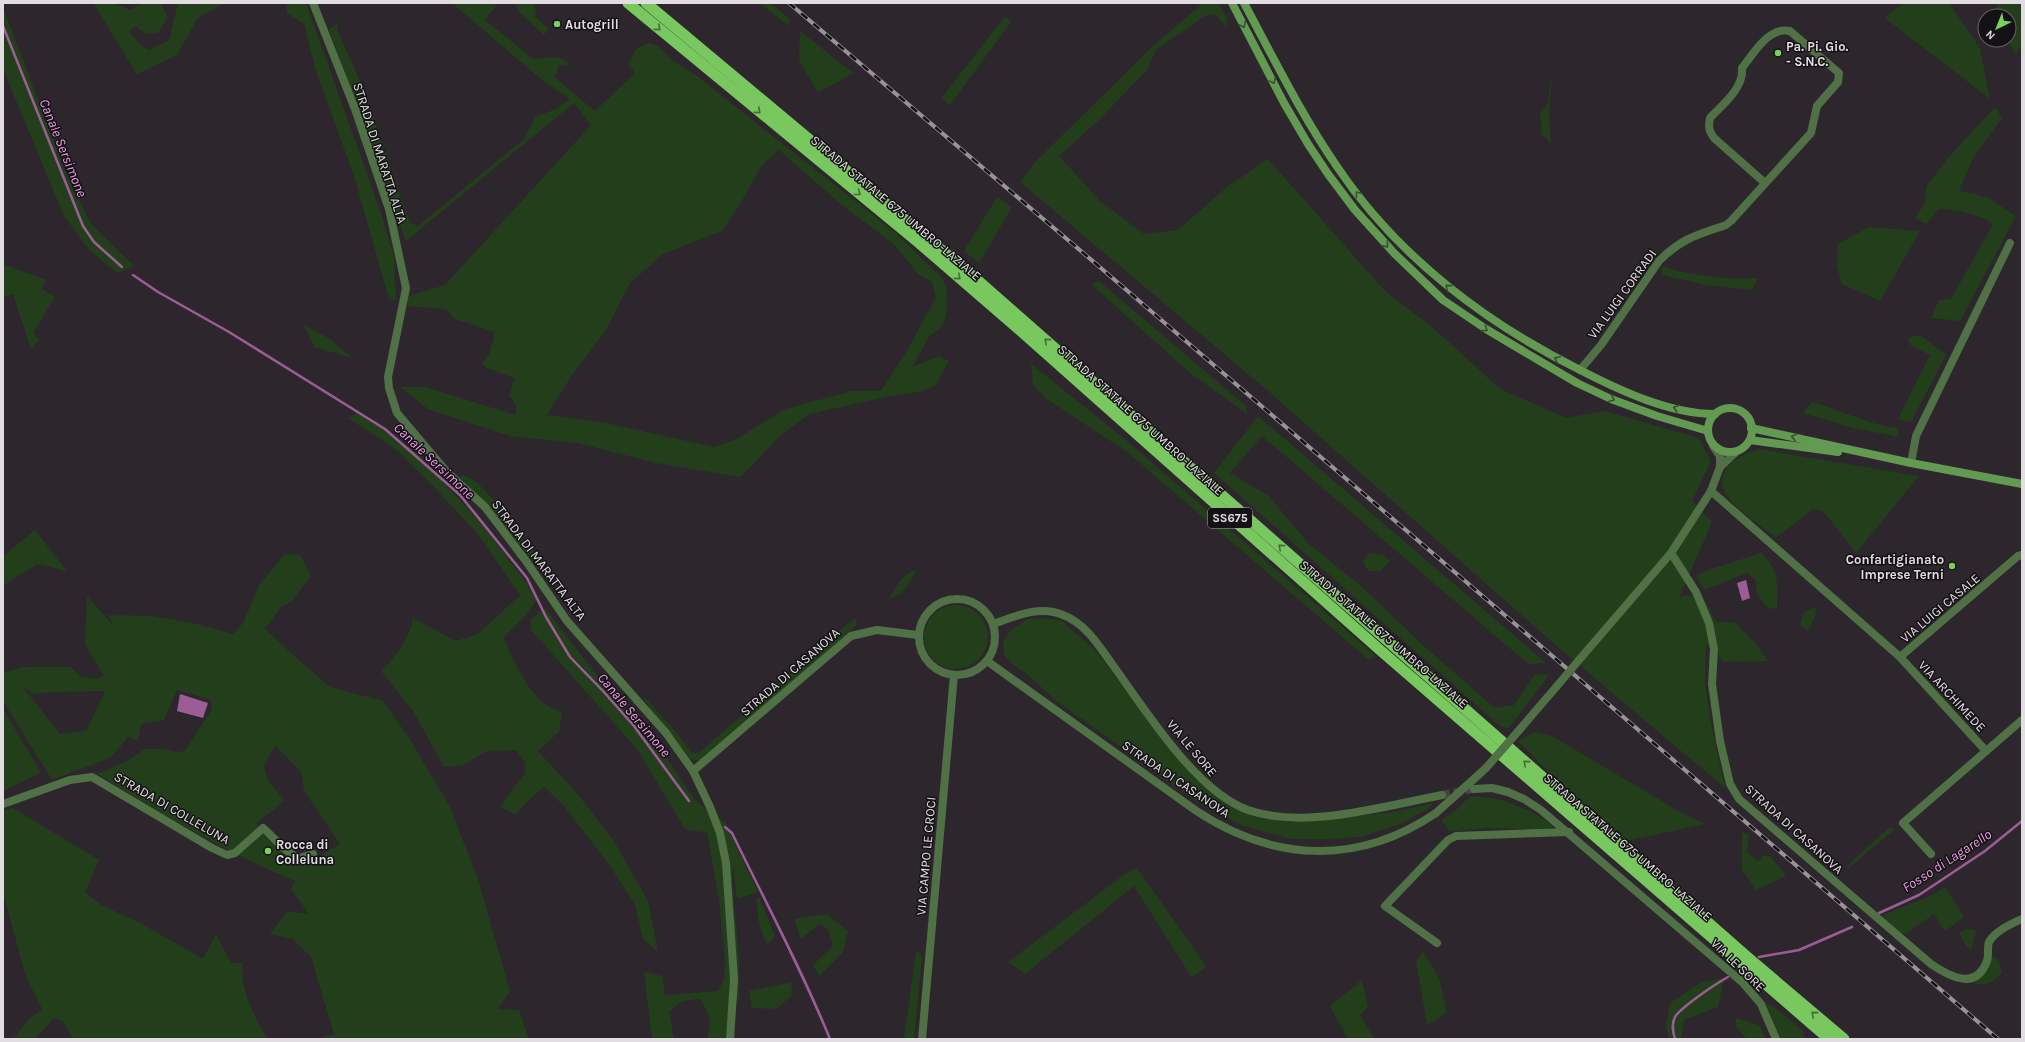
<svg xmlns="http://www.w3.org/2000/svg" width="2025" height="1042" viewBox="0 0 2025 1042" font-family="Karla,sans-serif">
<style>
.green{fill:#223e1a;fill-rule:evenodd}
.water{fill:#9c5d97}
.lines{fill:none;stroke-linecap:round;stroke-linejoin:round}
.stream{stroke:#9c5d97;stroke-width:2.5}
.minor-tunnel{stroke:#484248;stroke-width:8;stroke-dasharray:8 4;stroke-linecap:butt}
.minor{stroke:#4f7145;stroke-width:8}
.tertiary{stroke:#4f7145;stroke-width:8}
.secondary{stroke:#639a52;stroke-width:8}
.trunk{stroke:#78c75f;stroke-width:11}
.rail-casing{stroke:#989397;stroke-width:4}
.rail{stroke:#141114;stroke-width:2.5;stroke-dasharray:8;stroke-linecap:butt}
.tertiary-bridge{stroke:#4f7145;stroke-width:8}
.oneway{stroke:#384f30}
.oneway2{stroke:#466c3a}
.poi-dot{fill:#77d259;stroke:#141114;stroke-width:1.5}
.labels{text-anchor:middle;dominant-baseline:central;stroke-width:3;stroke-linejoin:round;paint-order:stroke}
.shield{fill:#141114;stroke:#a4a0a3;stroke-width:1}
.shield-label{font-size:12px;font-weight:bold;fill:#e1dde0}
.poi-label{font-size:13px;font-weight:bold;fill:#e1dde0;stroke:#141114;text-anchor:start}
.street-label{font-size:13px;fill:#e1dde0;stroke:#141114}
.water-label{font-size:14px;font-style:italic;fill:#f39dec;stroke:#141114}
</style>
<rect width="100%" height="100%" fill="#2d272d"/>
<!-- green -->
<g class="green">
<polygon points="93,3 113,3 130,10 141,3 161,3 168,17 158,33 146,34 135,26 129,31 140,45 149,50 169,40 178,3 225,3 198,18 177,55 137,74"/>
<polygon points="287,3 306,3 382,216 394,258 396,300 389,299 354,176 315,68 304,24 287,13"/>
<path d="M 452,3 L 498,3 L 485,20 L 533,59 C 547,58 560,54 570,65 L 558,66 L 557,73 L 554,77 L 595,111 L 635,73 L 628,64 L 636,49 L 647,43 L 657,45 L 673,61 L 697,76 L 898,235 L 943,279 L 947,289 L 946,317 L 939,330 L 930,335 L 912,367 L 939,356 L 949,361 L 935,386 L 922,391 L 891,396 L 809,414 L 781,435 L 741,477 L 656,463 L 578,443 L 510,436 L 428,409 L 400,387 L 425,387 L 516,415 L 516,405 L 509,396 L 515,378 L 486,368 L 482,363 L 489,355 L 495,332 L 455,319 L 446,309 L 408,306 L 408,296 L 445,285 L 591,125 L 574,103 L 406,241 L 329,29 L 338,24 L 337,29 L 363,88 L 407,215 L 410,223 L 418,226 L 524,139 L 535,117 L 558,108 L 570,99 L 542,80 ZM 779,150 L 843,206 L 895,245 L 918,274 L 932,282 L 936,297 L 908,349 L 881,391 L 852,391 L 785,409 L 735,440 L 714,447 L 606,423 L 547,415 L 572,375 L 606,330 L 630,283 L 663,254 L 722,231 L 743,199 L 762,165 Z"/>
<polygon points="515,3 537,3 534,7 536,9 535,17 548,28 544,35 520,13"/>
<polygon points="759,3 770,3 789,18 789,26"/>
<polygon points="1203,3 1219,3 1227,19 1227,27 1215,14 1205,16 1156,50 1147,70 1098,121 1059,156 1100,201 1144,234 1178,230 1228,186 1268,159 1384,290 1438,332 1500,389 1566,418 1604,411 1699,438 1711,461 1692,501 1712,522 1679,598 1687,595 1703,597 1716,622 1735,622 1756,644 1768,661 1742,662 1722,661 1714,648 1706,644 1705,683 1711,723 1725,788 1553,643 1267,390 1020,182 1035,162 1154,45"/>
<polygon points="1903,3 1949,3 1980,48 1990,99 1885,18"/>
<polygon points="1996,3 2022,3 2022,45 2015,55 2009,40 2009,16 1999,16"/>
<polygon points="3,7 64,169 91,224 134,266 118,273 90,251 64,216 3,69"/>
<polygon points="1005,16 1011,22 950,105 941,99"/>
<polygon points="800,31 853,73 818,93 799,60"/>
<polygon points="1552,75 1549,112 1551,143 1542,135 1540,114 1547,105"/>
<path d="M 1995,107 L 2002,118 L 1973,158 L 1959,191 L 1987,197 L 2016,216 L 1960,321 L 1931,318 L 1939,300 L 1951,299 L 1993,224 C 1978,213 1958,211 1939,209 L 1926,224 L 1915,218 L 1925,203 L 1926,187 L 1947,159 Z"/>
<polygon points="997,197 1012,207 979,263 964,251"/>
<polygon points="1869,227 1920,231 1880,301 1842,284 1837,266 1838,244"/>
<polygon points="3,264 46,280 41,288 55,297 33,333 39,340 31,349 13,294 3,298"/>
<path d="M 1662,266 C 1690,276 1728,280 1758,278 L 1752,290 L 1707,285 L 1662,275 Z"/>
<polygon points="1099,281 1246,406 1247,414 1190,373 1091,284"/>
<polygon points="304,325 330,339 352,358 314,347"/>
<polygon points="1920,335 1946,355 1911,422 1898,419 1930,355 1910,345 1908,338"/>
<polygon points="1031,364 1120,435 1376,656 1369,660 1126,451 1045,398 1033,385"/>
<path d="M 1812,402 C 1840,410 1868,424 1897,428 L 1899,437 L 1853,428 L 1803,413 Z"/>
<path d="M 359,412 L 417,453 L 485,528 L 538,598 L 527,614 L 503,638 C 517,664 530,704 562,712 L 559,732 L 538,751 L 576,792 L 614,841 L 648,901 L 658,952 L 643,939 L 635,904 L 610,866 L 564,806 L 544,787 L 526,803 L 516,815 L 500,807 L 513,788 L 525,774 L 525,762 L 516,750 L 487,751 L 463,765 L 444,767 L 413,711 L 381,671 C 395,658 411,637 413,618 L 456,641 L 478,634 L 520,595 L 477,533 L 431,484 L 397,450 L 348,418 Z"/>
<polygon points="1258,416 1546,663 1528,664 1262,436 1230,473 1269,496 1308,543 1360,585 1425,647 1495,708 1514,705 1535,674 1549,675 1509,728 1501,727 1214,473"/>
<path d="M 1759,449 L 1919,476 L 1856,553 L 1823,511 L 1813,509 L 1776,538 C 1762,526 1743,515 1731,501 C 1708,474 1735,456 1759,449 Z"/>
<polygon points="462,474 478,483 514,523 525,543 538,554 549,577 538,569 502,523 461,478"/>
<polygon points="35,530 67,571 37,564 3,586 3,556"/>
<polygon points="1368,553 1383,555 1390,561 1380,571 1368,571 1363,561"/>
<path d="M 1761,553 C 1781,572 1777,584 1777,609 L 1768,608 L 1757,595 L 1756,581 L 1748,573 C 1733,578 1719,585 1704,590 L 1696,576 L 1705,571 Z"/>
<path d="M 285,554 L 300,555 L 311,576 L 291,602 L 281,607 L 265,629 L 292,654 L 330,687 L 383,701 L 409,738 L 449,805 L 478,879 L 510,991 L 498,1009 L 519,1010 L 529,1039 L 316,1039 L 334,1034 L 311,957 L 293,939 L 270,934 L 287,911 L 309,914 L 291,889 L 295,881 C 225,852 161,813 97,774 L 127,761 L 145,749 L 163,749 L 176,752 L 185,751 L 212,709 L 211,700 L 177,690 L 164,720 L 141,724 L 138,741 L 127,736 L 127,739 L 110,758 L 52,780 L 3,701 L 3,672 L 26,667 L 71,667 L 81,677 L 96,679 L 104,676 L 85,644 L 87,596 L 114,626 L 108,615 L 152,616 L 193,623 L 233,634 L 243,623 L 259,585 ZM 23,687 L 34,694 L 50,692 L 105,691 L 87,730 L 60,734 ZM 275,745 L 301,772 L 304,791 L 340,844 L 307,863 L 296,863 L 262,833 L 256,823 L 275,809 L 284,800 L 268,780 L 264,765 Z"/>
<path d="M 916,570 C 909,586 905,592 888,600 C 895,590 903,572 916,570 Z"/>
<circle cx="956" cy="637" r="32"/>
<polygon points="1815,607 1816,615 1808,631 1800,625 1804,612"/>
<path d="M 545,608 L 595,673 L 654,740 L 695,800 L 707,810 L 725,822 L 758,892 L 737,899 L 733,864 L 732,884 L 739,956 L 739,999 L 729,1008 L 726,1039 L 707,1039 C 712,1022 710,1014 700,999 L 682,1001 L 669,1012 L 674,1039 L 652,1039 L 644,972 L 662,976 L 665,995 L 718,991 L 724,979 L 725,959 L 719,899 L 707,833 L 685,829 L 637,749 L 531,630 L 531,619 Z"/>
<path d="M 856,618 L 857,624 L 844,638 L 701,761 L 689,759 C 674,736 654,717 641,693 L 677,733 L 692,753 L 699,753 L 841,629 Z"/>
<polygon points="1045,618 1062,621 1094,649 1192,775 1230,807 1260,818 1292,822 1395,812 1433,803 1429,808 1403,823 1361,837 1325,839 1291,839 1243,826 1196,801 1054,699 1027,674 1013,665 1004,655 1003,641 1011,630 1028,619"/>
<polygon points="3,709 41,773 3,791"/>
<polygon points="1534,732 1552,736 1682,813 1705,824 1626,841 1549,772 1518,741"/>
<path d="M 1470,796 C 1499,796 1530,808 1553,826 L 1548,830 L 1492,828 L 1450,831 L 1441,820 L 1456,810 Z"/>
<path d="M 13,808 L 99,860 L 85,892 L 101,905 L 142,924 L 203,959 L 216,934 L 231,963 L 243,963 C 239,988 255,1017 267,1039 L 73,1039 L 63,1021 L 54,1018 L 35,1039 L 13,1039 L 29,1019 L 42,1009 L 26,977 L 3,893 L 3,811 Z"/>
<polygon points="1890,827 1894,830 1846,870 1852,861"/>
<polygon points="1742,832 1749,835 1747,852 1758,861 1763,855 1771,857 1786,876 1756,890 1742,870"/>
<polygon points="1137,868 1206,966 1192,978 1134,886 1025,974 1008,962 1125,874"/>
<polygon points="1945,887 1964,917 1945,931 1934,914 1907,933 1898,933 1881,916 1934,894"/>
<path d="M 757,897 L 760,899 L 775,936 L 767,945 C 760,930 756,914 757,897 Z"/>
<polygon points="827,914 848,931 843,952 819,976 813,965 833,946 828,929 819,924 801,939 794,919"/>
<polygon points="1967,929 1976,930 1971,950 1966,946 1959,933"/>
<polygon points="916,951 922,955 914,1039 904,1039"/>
<polygon points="1423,951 1439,978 1447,1013 1427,1025 1416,961"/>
<path d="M 1992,955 L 1999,961 L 2002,972 C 1993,983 1988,985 1974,984 C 1980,974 1989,966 1992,955 Z"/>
<polygon points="1724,978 1718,1007 1684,1020 1681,1039 1669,1039 1666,1025 1670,1003 1702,982"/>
<polygon points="1362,980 1368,1007 1360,1015 1373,1037 1379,1039 1348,1039 1330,1006"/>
<polygon points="792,982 791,996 777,1009 752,1008 749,991"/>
<path d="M 1765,1002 C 1780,1009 1792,1022 1805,1033 L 1801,1034 L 1807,1039 L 1778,1039 L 1772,1018 Z"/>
<polygon points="1736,1018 1759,1025 1766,1039 1747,1039 1736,1027"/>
</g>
<!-- water -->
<g class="water">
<polygon points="1746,580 1750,598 1742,601 1737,583"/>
<polygon points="180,694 208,703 203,718 177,711"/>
</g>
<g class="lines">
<!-- stream -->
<g class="stream">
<polyline points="3,26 83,226 94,242 122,267"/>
<polyline points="133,275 158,292 229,332 385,429 460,495 527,578 546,617 570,657 603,691 634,726 689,801"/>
<path d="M 725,827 L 732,833 C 765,901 801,968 830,1039"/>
<polyline points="1879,913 1919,895 1985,851 2022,821"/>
<polyline points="1759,957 1799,950 1852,927"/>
<path d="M 1675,1039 C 1673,1032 1671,1024 1675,1017 C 1681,1007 1717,983 1728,977"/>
</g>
<!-- minor-tunnel -->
<polyline class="minor-tunnel" points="1442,795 1474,789"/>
<!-- minor -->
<g class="minor">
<polyline points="313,3 355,109 389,209 406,288 388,377 389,388 397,413 447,472 485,507 526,561 567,621 666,733 693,771 710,807 720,833 726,863 734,979 730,1039"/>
<path d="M 1580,370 L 1601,345 L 1659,261 C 1682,238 1697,235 1726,225 L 1731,221 L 1811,133 L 1817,106 L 1838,82 L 1839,73 L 1790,31 C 1769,26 1754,53 1742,68 C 1744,88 1723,104 1710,118 C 1708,127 1709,131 1714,138 L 1765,183"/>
<polyline points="1911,463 1916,436 2010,243"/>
<polyline points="1711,491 1900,657 2018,556 2022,555"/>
<path d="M 1671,553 L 1696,592 L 1709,623 L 1714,649 L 1712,684 L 1720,741 L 1730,784 L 1739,799 L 1931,964 C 1950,977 1976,991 1987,961 C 1989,955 1987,947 1989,942 C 1995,931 2011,924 2022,919"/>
<path d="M 993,624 C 1015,616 1040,605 1063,615 C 1085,623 1099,646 1112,664 C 1145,709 1195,791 1248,810 C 1305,830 1384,806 1442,795"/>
<polyline points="1900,657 1986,751"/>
<polyline points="693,771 851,636 877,630 918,635"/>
<polyline points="1474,789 1492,788 1508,792 1524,799 1541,810 1742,982 1761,1004 1776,1039"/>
<path d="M 3,804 L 70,780 L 92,777 L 212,848 L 227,855 L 235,853 L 263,828 C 275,838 284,852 299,858 L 313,854"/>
<polyline points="1931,854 1903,823 2022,720"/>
<polyline points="1437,943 1385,906 1448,840 1456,836 1569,832"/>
</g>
<!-- tertiary -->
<g class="tertiary">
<polyline points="1720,467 1736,452"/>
<circle cx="957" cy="637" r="38"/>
<polyline points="1579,660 1671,553 1711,491 1720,467 1720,456 1713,446"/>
<path d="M 987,661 L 1195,810 C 1273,862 1358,866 1436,813"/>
<polyline points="1521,728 1557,686"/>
<polyline points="1475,778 1486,768"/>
<polyline points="922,1039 954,675"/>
</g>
<!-- secondary -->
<g class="secondary">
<polyline points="1232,3 1284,103 1308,144 1328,174 1355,210 1394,253 1443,300 1486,329 1577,383 1611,399 1657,416 1708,431"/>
<path d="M 1244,3 C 1274,59 1302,116 1338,168 C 1398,257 1487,324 1582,371 C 1621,391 1670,414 1715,414"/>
<circle cx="1730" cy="430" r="22"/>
<polyline points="1751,428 1911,463 2022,484"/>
<polyline points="1750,440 1838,452"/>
</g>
<!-- trunk -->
<g class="trunk">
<polyline points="628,3 918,242 1021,331 1380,650 1829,1039"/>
<polyline points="646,3 976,279 1746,956 1844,1039"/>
</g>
<defs>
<polyline id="rail" points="789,3 1095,263 1998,1039"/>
</defs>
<!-- rail casing -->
<use href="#rail" class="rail-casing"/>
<!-- rail -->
<use href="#rail" class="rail"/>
<!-- tertiary-bridge -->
<g class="tertiary-bridge">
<polyline points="1557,686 1579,660"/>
<polyline points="1486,768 1521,728"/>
<polyline points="1436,813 1475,778"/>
</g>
</g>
<!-- one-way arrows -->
<defs><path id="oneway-chevron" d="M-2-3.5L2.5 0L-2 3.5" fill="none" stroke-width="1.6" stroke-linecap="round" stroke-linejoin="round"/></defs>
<g class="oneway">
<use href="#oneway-chevron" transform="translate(1243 25) rotate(63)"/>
<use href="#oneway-chevron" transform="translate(1273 81) rotate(62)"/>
<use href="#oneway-chevron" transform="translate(1358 194) rotate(-127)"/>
<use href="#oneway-chevron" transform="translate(1386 245) rotate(48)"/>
<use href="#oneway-chevron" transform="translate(1448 287) rotate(-139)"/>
<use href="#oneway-chevron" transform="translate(1485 329) rotate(33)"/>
<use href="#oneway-chevron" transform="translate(1557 359) rotate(-153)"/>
<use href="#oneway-chevron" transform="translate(1612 399) rotate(22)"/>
<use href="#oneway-chevron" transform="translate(1676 408) rotate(-164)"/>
<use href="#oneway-chevron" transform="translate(1794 437) rotate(-168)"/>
</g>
<g class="oneway2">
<use href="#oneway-chevron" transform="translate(658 28) rotate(40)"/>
<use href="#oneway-chevron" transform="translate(758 111) rotate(40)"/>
<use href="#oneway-chevron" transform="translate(858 193) rotate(39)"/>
<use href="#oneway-chevron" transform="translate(958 277) rotate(41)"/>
<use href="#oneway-chevron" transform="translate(1047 341) rotate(-139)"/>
<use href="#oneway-chevron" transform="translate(1281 547) rotate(-139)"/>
<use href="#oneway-chevron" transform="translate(1526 763) rotate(-139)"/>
<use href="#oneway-chevron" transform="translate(1814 1014) rotate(-139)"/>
</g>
<!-- markers -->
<g class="poi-dot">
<circle cx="557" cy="24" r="4"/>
<circle cx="1778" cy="53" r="4"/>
<circle cx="1952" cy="566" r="4"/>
<circle cx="268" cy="851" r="4"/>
</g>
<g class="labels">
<!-- shield labels -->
<rect class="shield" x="1208" y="508" width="44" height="20" rx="3"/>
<g class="shield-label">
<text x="1230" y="518">SS675</text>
</g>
<!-- poi labels -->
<g class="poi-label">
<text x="565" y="24">Autogrill</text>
<text x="1786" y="46">Pa. Pi. Gio.<tspan x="1786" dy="15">- S.N.C.</tspan></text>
<text x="1944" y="559" text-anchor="end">Confartigianato<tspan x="1944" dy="15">Imprese Terni</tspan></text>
<text x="276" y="844">Rocca di<tspan x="276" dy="15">Colleluna</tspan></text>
</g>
<!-- street labels -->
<g class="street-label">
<text transform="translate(380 153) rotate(72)">STRADA DI MARATTA ALTA</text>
<text transform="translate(896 208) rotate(40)">STRADA STATALE 675 UMBRO-LAZIALE</text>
<text transform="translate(1622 294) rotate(-54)">VIA LUIGI CORRADI</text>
<text transform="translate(1141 420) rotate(42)">STRADA STATALE 675 UMBRO-LAZIALE</text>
<text transform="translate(539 560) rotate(53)">STRADA DI MARATTA ALTA</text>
<text transform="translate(1940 608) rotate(-40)">VIA LUIGI CASALE</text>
<text transform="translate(1384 634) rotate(41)">STRADA STATALE 675 UMBRO-LAZIALE</text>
<text transform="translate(790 672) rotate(-41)">STRADA DI CASANOVA</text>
<text transform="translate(1952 696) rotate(47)">VIA ARCHIMEDE</text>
<text transform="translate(1192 748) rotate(50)">VIA LE SORE</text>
<text transform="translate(1176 779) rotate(34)">STRADA DI CASANOVA</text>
<text transform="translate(172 808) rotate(30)">STRADA DI COLLELUNA</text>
<text transform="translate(1794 829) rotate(42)">STRADA DI CASANOVA</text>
<text transform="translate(1628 847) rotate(41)">STRADA STATALE 675 UMBRO-LAZIALE</text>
<text transform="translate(926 856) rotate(-85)">VIA CAMPO LE CROCI</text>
<text transform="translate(1738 965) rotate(44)">VIA LE SORE</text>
</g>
<!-- water labels -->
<g class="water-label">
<text transform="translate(63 148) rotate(68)">Canale Sersimone</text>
<text transform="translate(434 461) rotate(43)">Canale Sersimone</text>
<text transform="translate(634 715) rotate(50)">Canale Sersimone</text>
<text transform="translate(1947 861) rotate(-33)">Fosso di Lagarello</text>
</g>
</g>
<!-- border -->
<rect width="2025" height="1042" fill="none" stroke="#e1dde0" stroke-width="8"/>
<!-- north arrow -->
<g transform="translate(1997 28) rotate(223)"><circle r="19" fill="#141114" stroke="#666366"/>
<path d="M0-3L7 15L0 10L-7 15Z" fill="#77d259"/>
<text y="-6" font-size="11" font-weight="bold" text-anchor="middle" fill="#e1dde0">N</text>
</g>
</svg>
